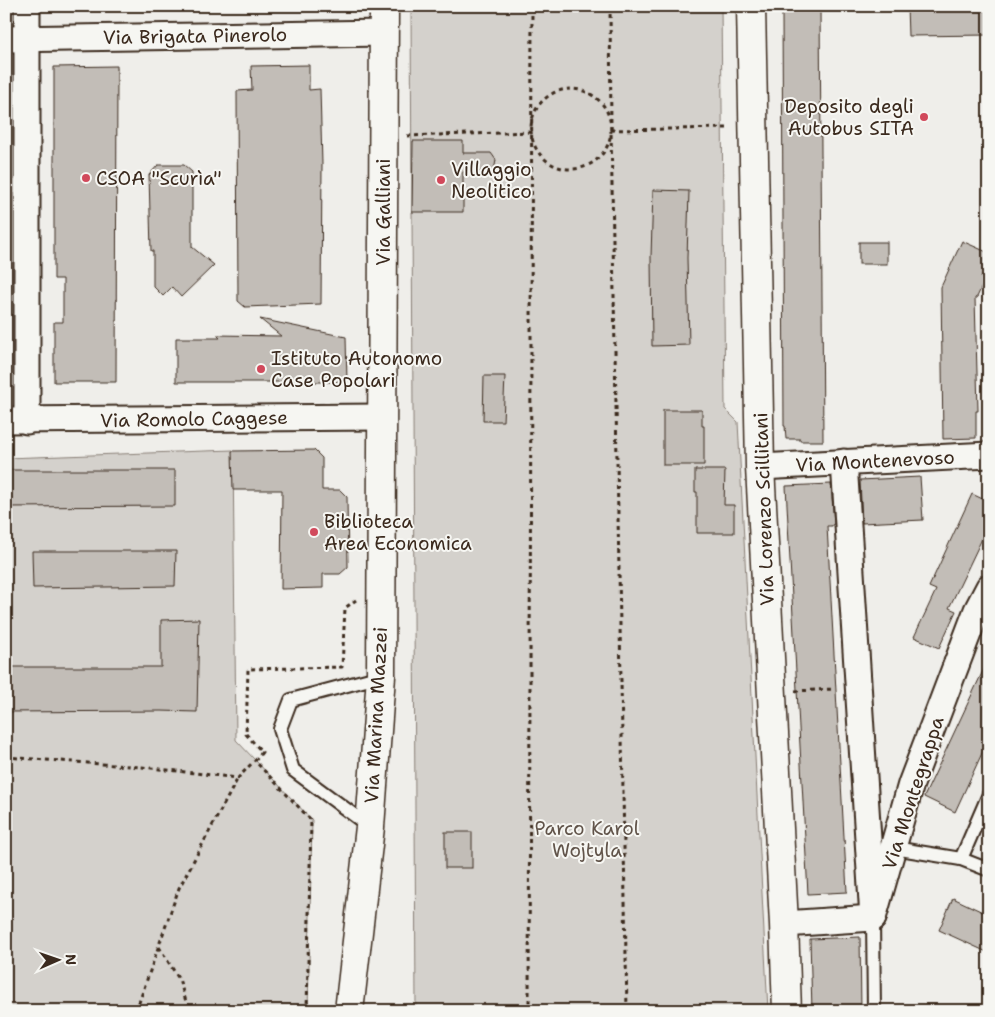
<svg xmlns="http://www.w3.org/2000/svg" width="995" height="1017" viewBox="0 0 995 1017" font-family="'Shantell Sans',sans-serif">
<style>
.green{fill:#d4d1cc;stroke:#887e75}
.building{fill:#c2bdb7;stroke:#3b2a1e}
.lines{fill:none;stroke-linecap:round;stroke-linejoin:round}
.lane-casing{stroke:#3b2a1e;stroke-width:16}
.street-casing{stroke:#3b2a1e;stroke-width:29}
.secondary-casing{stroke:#3b2a1e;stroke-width:31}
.path{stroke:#3b2a1e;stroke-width:3;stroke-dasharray:4 4;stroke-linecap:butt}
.lane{stroke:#f6f6f2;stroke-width:12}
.street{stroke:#f6f6f2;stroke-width:25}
.secondary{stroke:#f6f6f2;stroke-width:28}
.poi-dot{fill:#d1495b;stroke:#f6f6f2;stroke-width:2}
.labels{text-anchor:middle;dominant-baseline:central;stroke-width:4;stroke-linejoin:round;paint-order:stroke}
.street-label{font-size:19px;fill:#3b2a1e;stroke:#f6f6f2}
.poi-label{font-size:19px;fill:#3b2a1e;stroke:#f6f6f2;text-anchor:start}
.park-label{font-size:19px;fill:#61544a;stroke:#f6f6f2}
</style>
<rect width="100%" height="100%" fill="#efeeea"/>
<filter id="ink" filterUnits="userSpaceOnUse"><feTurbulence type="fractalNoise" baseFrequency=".02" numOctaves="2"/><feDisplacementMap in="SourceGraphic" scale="10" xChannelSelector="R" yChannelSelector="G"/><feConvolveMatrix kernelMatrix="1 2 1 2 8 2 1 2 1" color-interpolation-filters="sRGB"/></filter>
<g filter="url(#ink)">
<!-- green -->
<g class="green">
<polygon points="411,6 721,6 725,409 738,422 768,1011 416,1011"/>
<polygon points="233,450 236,740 312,820 308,1011 6,1011 6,458"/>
</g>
<!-- building -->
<g class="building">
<polygon points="907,6 989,6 989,35 908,36"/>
<polygon points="798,8 820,8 823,441 800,441 800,439 786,439 785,426 784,426 782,10 798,10"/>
<polygon points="309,65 309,90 320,89 322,164 321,304 245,307 238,301 237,91 252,90 251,66"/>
<polygon points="117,66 116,382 54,382 54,322 63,322 63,279 54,279 54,67"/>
<polygon points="413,141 463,141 463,153 491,153 496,160 494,171 463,172 463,212 412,212"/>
<polygon points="158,165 184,165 192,172 192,247 214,265 181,297 172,287 163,296 153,286 153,251 151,251 149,175"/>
<polygon points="653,190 689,191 687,258 689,345 652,346 651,257"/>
<polygon points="962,241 989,253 989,261 981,278 985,280 977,297 975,298 978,411 976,411 976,438 943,439 941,287"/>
<rect x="859" y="242" width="28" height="22"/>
<polygon points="260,319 346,337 347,382 176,382 176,338 220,338 217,335 281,336"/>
<polygon points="484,376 505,376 503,421 483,421"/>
<polygon points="663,410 702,410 702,426 704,426 704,465 663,465"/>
<polygon points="314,450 322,458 322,490 340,490 347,497 348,567 340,574 323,574 323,588 281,589 282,490 233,490 232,451"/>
<polygon points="6,470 175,470 175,506 6,507"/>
<polygon points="695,470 725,470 724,505 734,505 734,533 697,533 697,492 695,492"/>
<polygon points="920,477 923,520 862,523 860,480"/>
<polygon points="831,484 834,524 832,525 832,526 827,526 847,892 808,894 786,486"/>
<polygon points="972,494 989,502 989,524 949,608 956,611 939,648 914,637 936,590 929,587"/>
<polygon points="32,551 176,551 175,586 33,588"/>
<polygon points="199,619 197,712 161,711 6,712 6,667 161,667 161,620"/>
<polygon points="989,658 989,738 955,812 924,797"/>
<rect x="445" y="832" width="27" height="36"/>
<polygon points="953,898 989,915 989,953 939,930"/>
<polygon points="860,937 861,1011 812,1011 810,939"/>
</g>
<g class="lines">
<defs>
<g id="lane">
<polyline points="370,827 293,770 280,729 291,700 381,676"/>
<polyline points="894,848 961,859 989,870"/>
<polyline points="961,859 989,794"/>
<polyline points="873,918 874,1011"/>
</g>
<g id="street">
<polyline points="6,39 384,33"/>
<polyline points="6,420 382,417"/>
<polyline points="27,421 27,6"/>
<polyline points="844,462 873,918"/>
<polyline points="760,467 989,455"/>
<polyline points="784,924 873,918 911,784 977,610 989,587"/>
</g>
<g id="secondary">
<polyline points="751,6 760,467 784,924 787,1011"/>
<polyline points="349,1011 370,827 381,676 384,6"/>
</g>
</defs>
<!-- lane casing -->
<use href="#lane" class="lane-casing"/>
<!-- street casing -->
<use href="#street" class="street-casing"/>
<!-- secondary casing -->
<use href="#secondary" class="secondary-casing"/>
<!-- path -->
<g class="path">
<polyline points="610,6 611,130 627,1011"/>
<circle cx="571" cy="129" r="40"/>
<polyline points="611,130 728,128"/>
<polyline points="407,136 532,132"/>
<polyline points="795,691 834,689"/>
<polyline points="6,757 142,767 238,778 254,761"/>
<polyline points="159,947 179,979 189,1011"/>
<polyline points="136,1011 179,888 238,778"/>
<polyline points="307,1011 311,820 255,761 262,752 246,734 248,669 342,667 345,608 356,600"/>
<polyline points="529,1011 532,6"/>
</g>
<!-- lane -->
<use href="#lane" class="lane"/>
<!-- street -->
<use href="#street" class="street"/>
<!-- secondary -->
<use href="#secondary" class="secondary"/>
</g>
</g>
<!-- markers -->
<g class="poi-dot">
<circle cx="924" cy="117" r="5"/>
<circle cx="86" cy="178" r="5"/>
<circle cx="441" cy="180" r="5"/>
<circle cx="261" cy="369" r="5"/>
<circle cx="314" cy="532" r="5"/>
</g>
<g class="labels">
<!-- street labels -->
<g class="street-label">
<text transform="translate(195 36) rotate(-1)">Via Brigata Pinerolo</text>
<text transform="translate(383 212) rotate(-90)">Via Galliani</text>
<text transform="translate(194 419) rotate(-1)">Via Romolo Caggese</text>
<text transform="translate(875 461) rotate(-3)">Via Montenevoso</text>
<text transform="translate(764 509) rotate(-92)">Via Lorenzo Scillitani</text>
<text transform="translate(376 715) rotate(-87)">Via Marina Mazzei</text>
<text transform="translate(913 793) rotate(-72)">Via Montegrappa</text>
</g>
<!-- poi labels -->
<g class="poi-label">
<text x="914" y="106" text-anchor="end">Deposito degli<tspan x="914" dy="22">Autobus SITA</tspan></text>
<text x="451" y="169">Villaggio<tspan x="451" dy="22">Neolitico</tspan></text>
<text x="96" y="178">CSOA "Scurìa"</text>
<text x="271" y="358">Istituto Autonomo<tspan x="271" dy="22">Case Popolari</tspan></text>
<text x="324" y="521">Biblioteca<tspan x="324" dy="22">Area Economica</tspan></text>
</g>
<!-- park labels -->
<g class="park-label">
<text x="587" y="828">Parco Karol<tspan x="587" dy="22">Wojtyla</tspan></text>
</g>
</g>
<!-- margin -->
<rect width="995" height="1017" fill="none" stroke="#f6f6f2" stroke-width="25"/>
<rect x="12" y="12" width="970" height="992" fill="none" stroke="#3b2a1e" stroke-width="2" filter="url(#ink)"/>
<!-- north arrow -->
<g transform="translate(58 960) rotate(88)" stroke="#f6f6f2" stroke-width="4" paint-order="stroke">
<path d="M0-4L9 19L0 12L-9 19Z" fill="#3b2a1e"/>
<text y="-8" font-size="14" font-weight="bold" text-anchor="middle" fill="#3b2a1e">N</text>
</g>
</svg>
